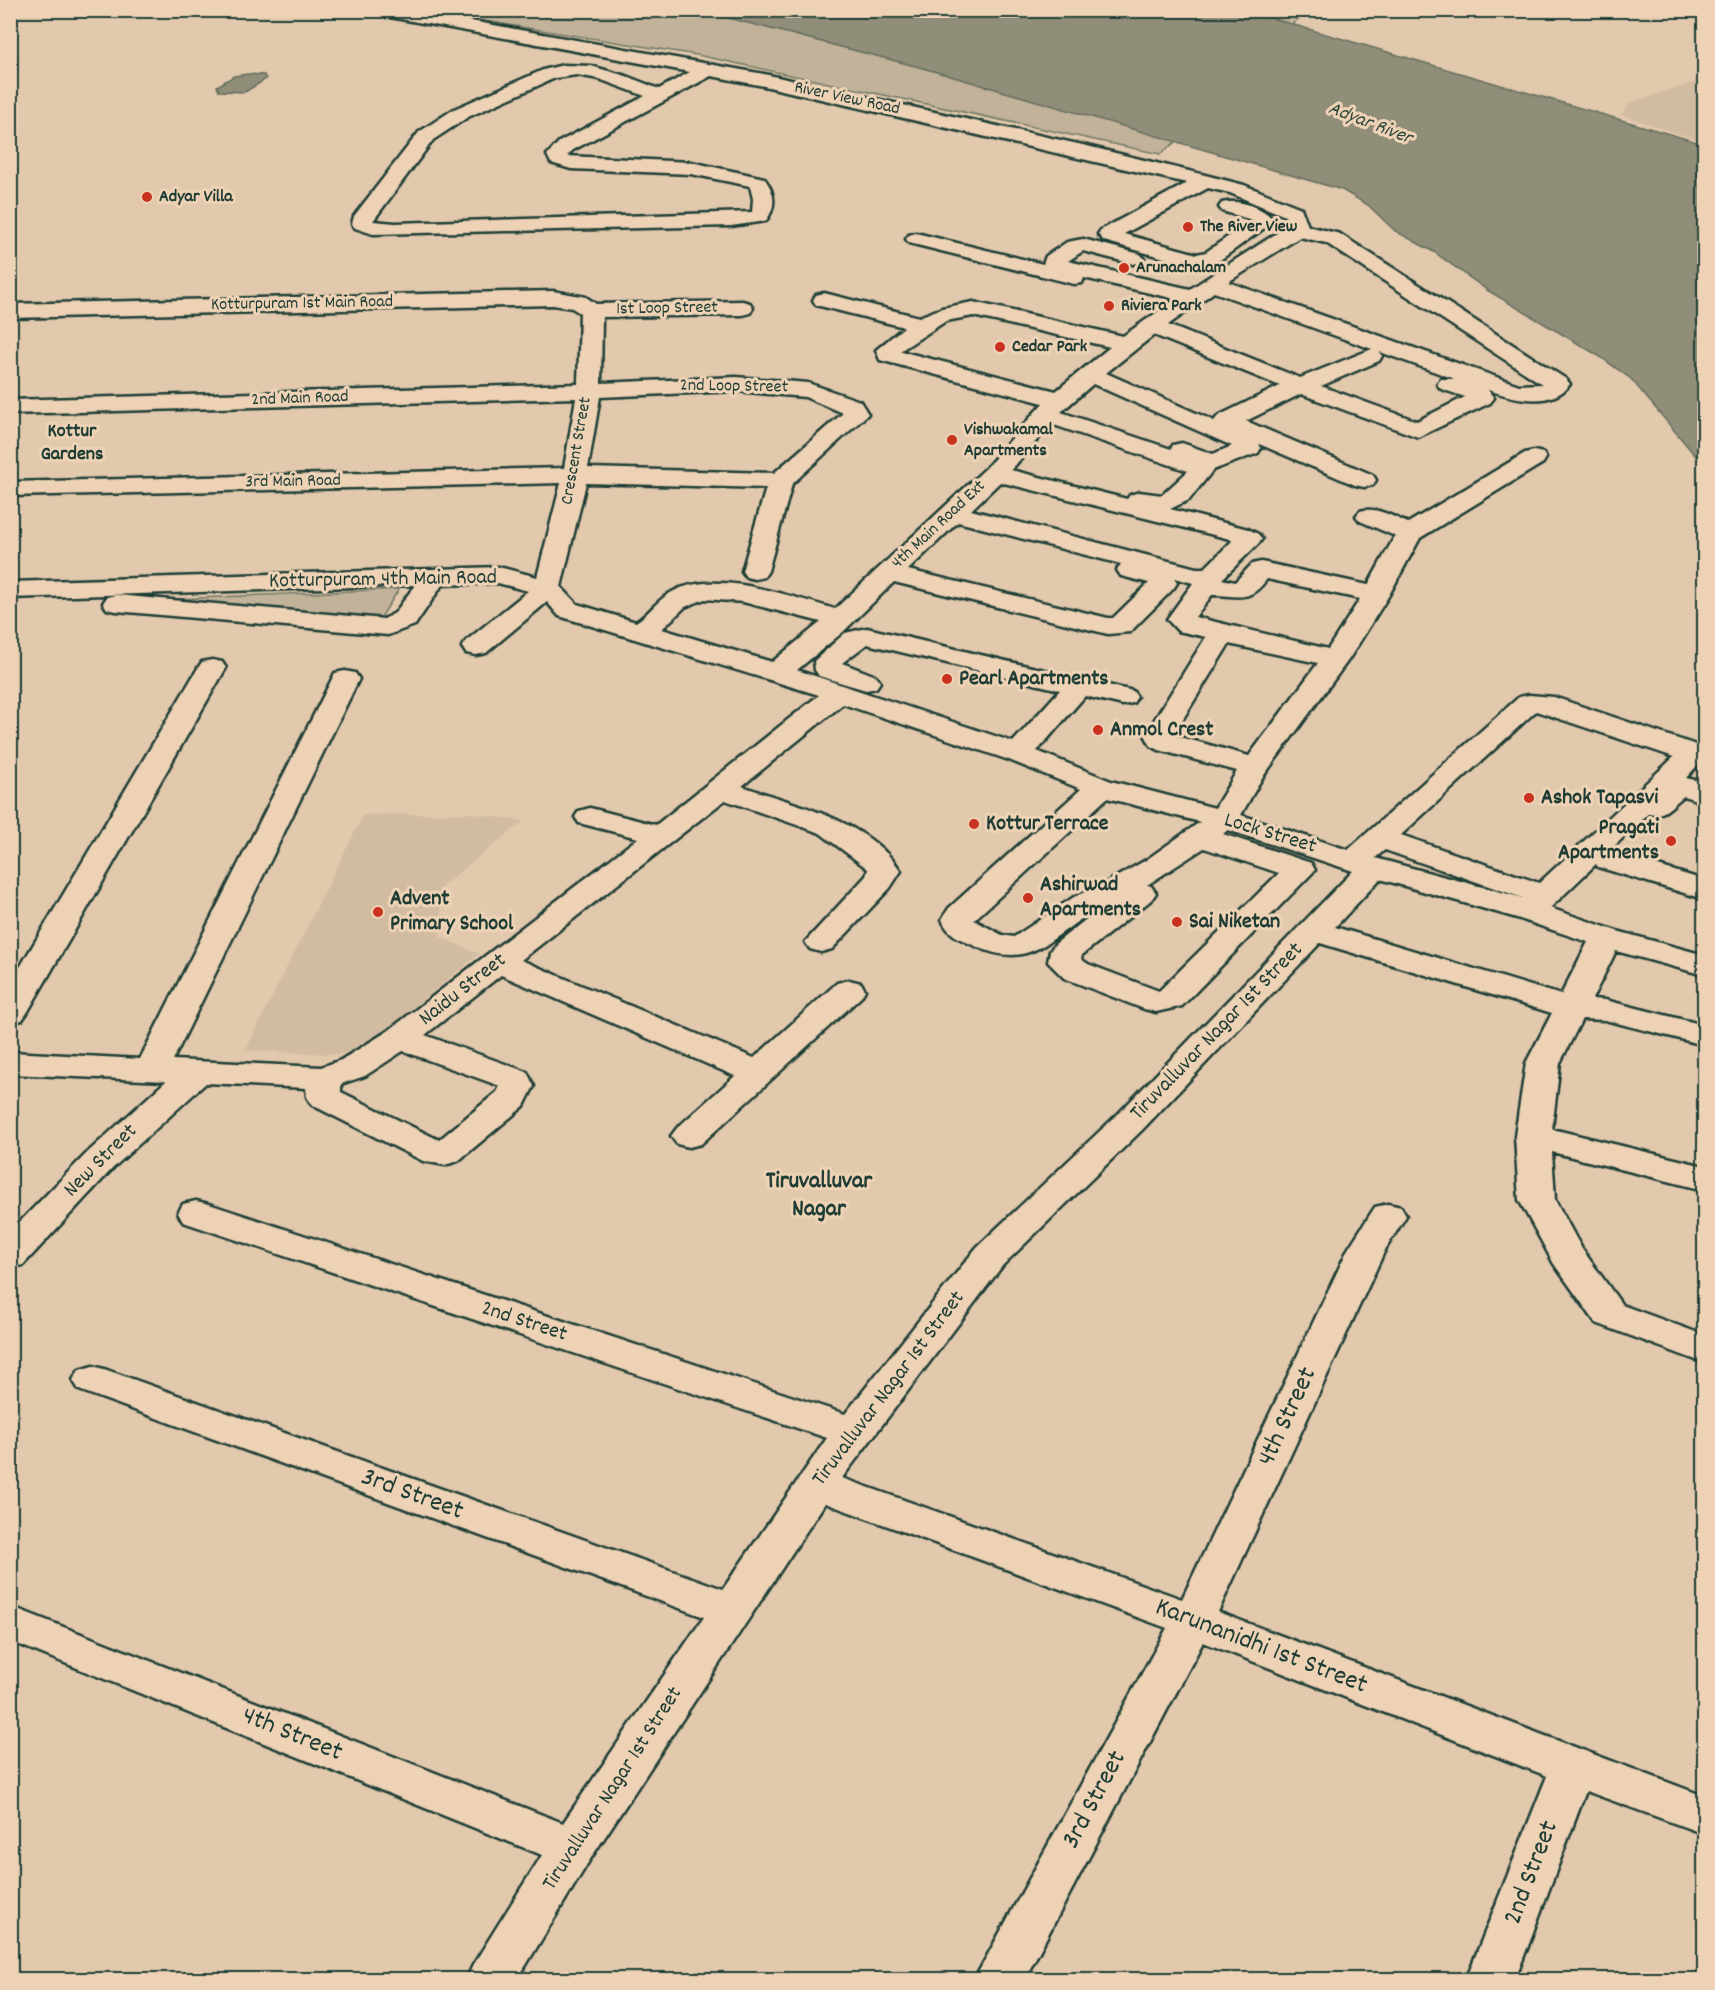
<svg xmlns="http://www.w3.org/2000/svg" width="1715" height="1990" viewBox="0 0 1715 1990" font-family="Dekko,sans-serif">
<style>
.built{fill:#d1bca2}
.green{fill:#c1b299;stroke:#707866;stroke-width:1.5}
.water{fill:#908d79;stroke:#636d5d;stroke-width:1.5}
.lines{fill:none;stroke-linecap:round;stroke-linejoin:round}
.minor-casing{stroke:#1f3d34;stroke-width:5}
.minor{fill:#eed2b5;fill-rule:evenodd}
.poi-dot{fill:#c8321e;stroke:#eed2b5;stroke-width:2}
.labels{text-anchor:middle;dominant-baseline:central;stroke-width:6;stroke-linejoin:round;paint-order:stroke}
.far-street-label{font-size:18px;fill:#1f3d34;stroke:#eed2b5}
.far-poi-label{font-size:18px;font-weight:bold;fill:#1f3d34;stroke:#eed2b5;text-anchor:start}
.far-water-label{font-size:20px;font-style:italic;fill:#30493e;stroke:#eed2b5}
.far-neighbourhood-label{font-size:20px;font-weight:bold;fill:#1f3d34;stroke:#eed2b5}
.street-label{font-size:22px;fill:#1f3d34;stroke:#eed2b5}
.poi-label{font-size:22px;font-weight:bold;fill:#1f3d34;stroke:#eed2b5;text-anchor:start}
.neighbourhood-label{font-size:24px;font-weight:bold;fill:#1f3d34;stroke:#eed2b5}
.near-street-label{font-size:27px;fill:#1f3d34;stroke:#eed2b5}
</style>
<rect width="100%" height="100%" fill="#e2c9ad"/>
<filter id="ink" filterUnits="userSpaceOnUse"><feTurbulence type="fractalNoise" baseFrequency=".0167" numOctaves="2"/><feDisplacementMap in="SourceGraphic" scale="12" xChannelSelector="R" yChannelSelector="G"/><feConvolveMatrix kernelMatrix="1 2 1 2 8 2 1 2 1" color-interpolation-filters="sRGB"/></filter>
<g filter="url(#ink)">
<!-- built -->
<g class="built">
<polygon points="1704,79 1704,142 1622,115 1629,103"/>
<polygon points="471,813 524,821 442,886 440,937 479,954 356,1055 245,1051 363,815"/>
</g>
<!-- green -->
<g class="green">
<polygon points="422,11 701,11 857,49 1178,140 1160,154 697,55"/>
<polygon points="1224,11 1308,11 1289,27"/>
<polygon points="399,589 378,622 175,599"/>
</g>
<!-- water -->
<g class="water">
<polygon points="701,11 1247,11 1704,144 1704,466 1631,379 1599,356 1487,290 1434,252 1395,231 1368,205 1342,190 923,68"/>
<polygon points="247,74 264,75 266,79 245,92 219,91 217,86 234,76"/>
</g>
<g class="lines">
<defs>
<g id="minor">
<path d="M 371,10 L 410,10 L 764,74 L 1087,146 L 1205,175 L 1244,185 L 1301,208 L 1308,226 L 1340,234 L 1566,379 L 1570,384 C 1552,409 1512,398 1488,390 L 1494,398 L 1490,403 L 1418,437 L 1301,394 L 1246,421 L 1373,475 L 1376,480 L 1373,485 L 1364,487 L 1355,485 L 1259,444 L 1261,448 L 1258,453 L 1213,470 L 1189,500 L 1170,509 L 1248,529 L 1258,534 L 1262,539 L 1258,544 L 1222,579 L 1235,582 L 1252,564 L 1261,562 L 1368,585 L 1395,536 L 1360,521 L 1356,516 L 1360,511 C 1377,506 1393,517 1408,523 L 1525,453 L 1534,451 L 1543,453 L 1546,458 L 1543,463 L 1420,538 L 1389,595 L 1349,659 L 1262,778 L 1241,815 L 1348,850 L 1519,697 L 1529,695 L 1554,697 L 1702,747 L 1704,758 L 1686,778 L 1704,782 L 1704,803 L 1684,796 C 1672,804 1665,818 1649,813 L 1609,851 L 1704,880 L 1704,899 L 1598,867 L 1596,864 L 1550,908 L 1617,931 L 1704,955 L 1704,975 L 1616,951 L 1592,999 L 1605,1000 L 1704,1025 L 1704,1045 L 1605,1020 L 1582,1019 L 1560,1063 L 1552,1129 L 1704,1166 L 1704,1190 L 1552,1152 L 1555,1200 L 1582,1249 L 1622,1305 L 1704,1335 L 1704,1363 L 1596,1323 L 1554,1264 L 1519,1200 L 1515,1136 L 1526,1063 L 1552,1013 L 1320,943 L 1142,1130 L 1003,1265 L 842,1478 L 1182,1599 L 1348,1249 L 1375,1207 L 1388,1204 L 1401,1207 L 1406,1216 L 1385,1250 L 1218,1612 L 1704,1796 L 1704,1834 L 1586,1791 L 1515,1980 L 1466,1980 L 1547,1776 L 1203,1642 L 1024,1980 L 974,1980 L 1167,1628 L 825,1503 L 589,1861 L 517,1980 L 466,1980 L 473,1965 L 542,1855 L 10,1641 L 10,1606 L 563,1823 L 704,1617 L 79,1390 L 73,1380 L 79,1370 L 93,1366 L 107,1370 L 723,1589 L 827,1438 L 183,1222 L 178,1213 L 183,1204 L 196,1201 L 209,1204 L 845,1414 L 977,1247 L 1118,1114 L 1353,871 L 1228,830 L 1223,834 L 1311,863 L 1315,870 L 1182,1006 L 1156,1012 L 1144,1009 L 1064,978 L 1048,962 L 1050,951 L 1055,944 L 1099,909 C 1050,933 1035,974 973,945 C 960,939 947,934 942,919 L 949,908 L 1081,789 L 1009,760 L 843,704 L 742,786 C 796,805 868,820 901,871 L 890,888 L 832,949 L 821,952 L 810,949 L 805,942 L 866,876 L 868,869 L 820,833 L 725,800 L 521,960 L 754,1058 L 837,983 L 849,980 L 861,983 L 865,990 L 861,997 L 701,1144 L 689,1147 L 677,1144 L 671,1136 L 677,1128 L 735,1076 L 501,975 L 425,1035 L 527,1072 L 534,1086 L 524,1106 L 458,1161 L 445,1165 L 423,1161 L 312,1105 L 307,1097 L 306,1088 L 206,1083 L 113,1168 L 23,1265 L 10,1268 L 10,1232 L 88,1152 L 166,1081 L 10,1074 L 10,1052 L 140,1059 L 335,673 L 345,671 L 355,673 L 359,679 L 173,1060 L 321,1067 L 341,1060 L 388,1031 L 638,838 L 579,823 L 575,817 L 579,811 L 590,808 L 656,825 L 819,695 L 559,616 L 547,602 L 486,653 L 476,655 L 466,653 L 462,647 L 466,641 L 528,591 L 498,583 L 442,585 L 415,625 L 388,635 L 116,611 L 107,609 L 103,603 L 107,597 L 116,595 L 384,619 L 395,613 L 415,585 L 10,598 L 10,582 L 499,567 L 537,577 L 561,483 L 10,496 L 10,482 L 564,468 L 576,398 L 10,414 L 10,400 L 578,384 L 580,313 L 572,308 L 553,305 L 10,318 L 10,304 L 553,291 L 586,297 L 596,304 L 742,301 L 750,303 L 753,308 L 750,313 L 742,315 L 602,317 L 601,383 L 736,377 L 808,383 L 860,401 L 868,414 L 792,484 L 768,571 L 764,577 L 755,579 L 746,577 L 742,571 L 766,488 L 586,483 L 561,587 L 577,604 L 636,622 C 650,613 658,599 672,592 C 715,568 791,597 835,609 L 986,468 L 1043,403 L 880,360 L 876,350 L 904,327 L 816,305 L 813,300 L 816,295 L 824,293 L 919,317 L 942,308 L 973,302 L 1123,336 L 1176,299 L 1084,278 L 1082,283 L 1074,284 L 909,243 L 906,239 L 909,235 L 916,233 L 1043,264 L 1046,256 L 1067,242 L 1083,239 L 1140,254 L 1144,258 L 1140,262 L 1133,264 L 1083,251 L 1068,261 L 1190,289 L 1288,226 L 1285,216 L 1230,193 L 1208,188 L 1124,234 L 1197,254 L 1206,252 L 1252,220 L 1222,211 L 1219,207 L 1222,203 C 1238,199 1265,207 1274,221 L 1220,260 L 1197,266 L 1189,265 L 1104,241 L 1098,234 L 1101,230 L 1187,183 L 764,86 L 711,76 L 573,150 L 567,156 L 691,162 L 764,178 C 775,192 777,206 766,221 L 731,226 L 373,234 L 355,228 L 352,224 L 354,216 L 419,132 L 454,109 L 543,70 L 563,65 L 591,66 L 626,76 L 659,89 L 690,72 L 379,15 ZM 577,75 L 599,79 L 645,96 L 559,142 L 547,155 L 551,163 L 571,169 L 691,174 L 750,186 L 753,199 L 752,212 L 395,223 L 373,221 L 433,140 L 468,117 L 555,78 ZM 1300,237 L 1326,243 L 1542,384 L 1519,385 L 1228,282 ZM 1214,292 L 1372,349 L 1300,378 L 1168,325 ZM 973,316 L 1110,347 L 1056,391 L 900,351 L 946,321 ZM 1154,335 L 1280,386 L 1218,416 L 1214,421 L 1106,373 ZM 1380,352 L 1455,379 L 1441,379 L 1437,384 L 1441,389 L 1465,397 L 1417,421 L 1321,386 L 1379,361 L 1382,356 ZM 1093,384 L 1232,446 L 1213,454 L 1182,443 L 1173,445 L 1171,449 L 1061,412 ZM 736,391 L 805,397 L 843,413 L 774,473 L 588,468 L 600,397 ZM 1051,424 L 1188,471 L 1162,495 L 1139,492 L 1130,495 L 1127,499 L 1011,470 ZM 1000,482 L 1230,539 L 1232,541 L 1205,568 L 1196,568 L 971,510 ZM 958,522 L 1121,564 L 1117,570 L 1121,576 L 1149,583 L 1113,618 L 1108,618 L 908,570 ZM 1174,578 L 1193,583 L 1167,619 L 1178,631 L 1206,637 L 1145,735 L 1151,746 L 1159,750 L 1237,771 L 1215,808 L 1111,781 L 1037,751 L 1085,696 L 1123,705 L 1133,703 L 1137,697 L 1133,691 L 867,628 L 845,633 L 814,661 L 815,670 L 819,676 L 866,690 L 876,688 L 880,682 L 876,676 L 842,663 L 867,644 L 1060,690 L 1013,742 L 797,670 L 843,632 L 894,582 L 1108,634 L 1130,632 L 1173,589 L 1177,583 ZM 1267,579 L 1360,599 L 1328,649 L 1195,617 L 1212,595 C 1239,595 1248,604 1267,579 ZM 705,599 L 743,602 L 821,622 L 772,662 L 662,629 L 685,607 ZM 1229,644 L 1318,663 L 1249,756 L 1173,735 ZM 1536,711 L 1674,757 L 1539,883 L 1401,835 ZM 1107,798 L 1200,822 L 1146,860 L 1106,883 L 1074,897 L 1014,937 L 1002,935 L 974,920 ZM 1204,848 L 1279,873 L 1159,991 L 1088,964 L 1081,959 L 1082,955 L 1151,900 L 1156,893 L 1151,886 L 1147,885 ZM 1385,850 L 1523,898 L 1375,858 ZM 1380,879 L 1517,918 L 1588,942 L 1561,995 L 1335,927 ZM 403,1051 L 500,1086 L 497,1092 L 439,1140 L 341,1092 L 341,1084 L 365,1076 Z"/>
<polygon points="212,660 222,662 226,668 27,1013 22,1020 10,1023 10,984 198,668 202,662"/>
</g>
</defs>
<!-- minor casing -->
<use href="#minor" class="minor-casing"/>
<!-- minor -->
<use href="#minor" class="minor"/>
</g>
</g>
<!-- markers -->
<g class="poi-dot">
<circle cx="147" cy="197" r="6"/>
<circle cx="1188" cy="227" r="6"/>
<circle cx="1124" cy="268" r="6"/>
<circle cx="1109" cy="306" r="6"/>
<circle cx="1000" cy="347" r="6"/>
<circle cx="952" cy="440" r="6"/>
<circle cx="947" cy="679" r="6"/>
<circle cx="1098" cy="730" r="6"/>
<circle cx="1529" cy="798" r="6"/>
<circle cx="974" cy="824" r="6"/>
<circle cx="1671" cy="841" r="6"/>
<circle cx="1028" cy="898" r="6"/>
<circle cx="378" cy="912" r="6"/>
<circle cx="1177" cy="922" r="6"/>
</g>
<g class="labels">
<!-- far-street labels -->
<g class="far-street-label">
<text transform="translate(847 99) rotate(12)">River View Road</text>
<text transform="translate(302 304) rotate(-1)">Kotturpuram 1st Main Road</text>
<text transform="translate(667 309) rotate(-1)">1st Loop Street</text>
<text transform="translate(734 387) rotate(1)">2nd Loop Street</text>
<text transform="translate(300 399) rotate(-2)">2nd Main Road</text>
<text transform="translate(577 451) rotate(-80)">Crescent Street</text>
<text transform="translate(293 482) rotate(-1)">3rd Main Road</text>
<text transform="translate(939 525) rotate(-43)">4th Main Road Ext</text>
</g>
<!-- far-poi labels -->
<g class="far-poi-label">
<text x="159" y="197">Adyar Villa</text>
<text x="1200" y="227">The River View</text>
<text x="1136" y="268">Arunachalam</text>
<text x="1121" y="306">Riviera Park</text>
<text x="1012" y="347">Cedar Park</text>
<text x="964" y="430">Vishwakamal<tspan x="964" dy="21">Apartments</tspan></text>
</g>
<!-- far-water labels -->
<g class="far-water-label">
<text transform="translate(1370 124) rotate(21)">Adyar River</text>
</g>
<!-- far-neighbourhood labels -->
<g class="far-neighbourhood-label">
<text x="72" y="432">Kottur<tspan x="72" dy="23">Gardens</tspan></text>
</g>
<!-- street labels -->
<g class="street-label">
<text transform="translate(383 580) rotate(-1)">Kotturpuram 4th Main Road</text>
<text transform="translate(1270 834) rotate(17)">Lock Street</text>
<text transform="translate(463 990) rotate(-38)">Naidu Street</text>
<text transform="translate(1217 1032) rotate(-46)">Tiruvalluvar Nagar 1st Street</text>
<text transform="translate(101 1161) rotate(-45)">New Street</text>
<text transform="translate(524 1322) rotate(18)">2nd Street</text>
<text transform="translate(889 1389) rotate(-53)">Tiruvalluvar Nagar 1st Street</text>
<text transform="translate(613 1789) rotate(-57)">Tiruvalluvar Nagar 1st Street</text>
</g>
<!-- poi labels -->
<g class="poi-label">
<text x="959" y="679">Pearl Apartments</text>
<text x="1110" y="730">Anmol Crest</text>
<text x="1541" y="798">Ashok Tapasvi</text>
<text x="986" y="824">Kottur Terrace</text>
<text x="1659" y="828" text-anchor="end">Pragati<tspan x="1659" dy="25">Apartments</tspan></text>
<text x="1040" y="885">Ashirwad<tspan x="1040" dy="25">Apartments</tspan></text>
<text x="390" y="899">Advent<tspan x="390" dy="25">Primary School</tspan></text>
<text x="1189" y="922">Sai Niketan</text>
</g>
<!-- neighbourhood labels -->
<g class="neighbourhood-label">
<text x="819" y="1182">Tiruvalluvar<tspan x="819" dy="28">Nagar</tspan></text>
</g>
<!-- near-street labels -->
<g class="near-street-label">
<text transform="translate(1288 1417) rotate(-65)">4th Street</text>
<text transform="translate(412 1495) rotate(20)">3rd Street</text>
<text transform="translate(1261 1647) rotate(21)">Karunanidhi 1st Street</text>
<text transform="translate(292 1735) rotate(22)">4th Street</text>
<text transform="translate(1095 1800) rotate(-62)">3rd Street</text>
<text transform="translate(1532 1873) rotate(-69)">2nd Street</text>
</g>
</g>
<!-- margin -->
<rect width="1715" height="1990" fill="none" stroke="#eed2b5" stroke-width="36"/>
<rect x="18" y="18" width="1679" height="1954" fill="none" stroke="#1f3d34" stroke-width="2" filter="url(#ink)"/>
</svg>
